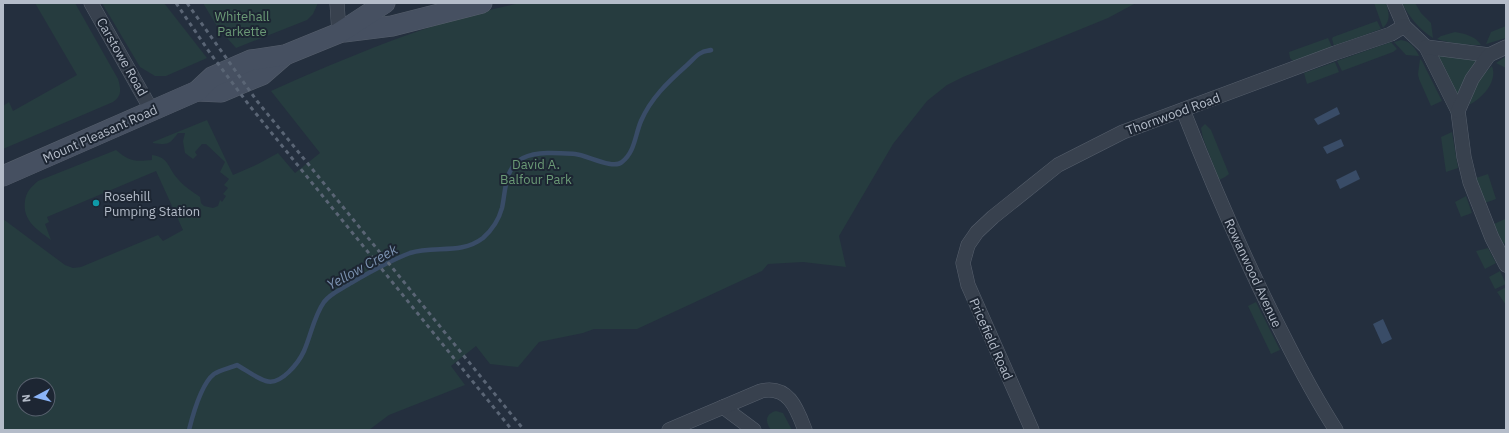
<svg xmlns="http://www.w3.org/2000/svg" width="1509" height="433" viewBox="0 0 1509 433" font-family="'IBM Plex Sans',sans-serif">
<style>
.green{fill:#263c3f;fill-rule:evenodd}
.water{fill:#394c67}
.lines{fill:none;stroke-linecap:round;stroke-linejoin:round}
.stream{stroke:#394c67;stroke-width:4.5}
.minor-casing{stroke:#565f6c;stroke-width:15}
.secondary-casing{stroke:#565f6c;stroke-width:21}
.minor{stroke:#38414e;stroke-width:14}
.secondary{stroke:#465061;stroke-width:20}
.rail{stroke:#5a6575;stroke-width:3;stroke-dasharray:4 4;stroke-linecap:butt}
.culture-dot{fill:#0f9aa8;stroke:#1d2633;stroke-width:1.5}
.labels{text-anchor:middle;dominant-baseline:central;stroke-width:4;stroke-linejoin:round;paint-order:stroke}
.park-label{font-size:13px;fill:#6b9a76;stroke:#1d2633}
.street-label{font-size:13px;fill:#b4bcc9;stroke:#1d2633}
.poi-label{font-size:13px;fill:#b4bcc9;stroke:#1d2633;text-anchor:start}
.water-label{font-size:14px;font-style:italic;fill:#7c92b1;stroke:#1d2633}
</style>
<rect width="100%" height="100%" fill="#242f3e"/>
<!-- green -->
<g class="green">
<path d="M 35,3 L 75,3 L 118,79 C 121,89 122,96 113,102 L 3,149 L 3,106 L 9,102 L 13,111 L 77,75 Z"/>
<polygon points="102,3 164,3 207,58 166,76 155,76 140,67"/>
<polygon points="203,3 318,3 313,14 307,20 236,48 218,28"/>
<path d="M 521,3 L 1136,3 L 1108,18 L 963,77 L 947,85 L 927,101 L 893,144 L 839,236 L 846,267 L 803,262 L 768,264 L 762,271 L 637,329 L 594,329 L 583,333 L 539,342 L 518,367 L 490,364 L 476,346 L 451,366 L 465,385 L 389,415 L 369,430 L 3,430 L 3,219 L 65,265 L 73,268 L 81,267 L 158,235 L 163,241 L 183,230 L 156,171 L 47,217 L 49,222 L 45,224 L 51,240 C 38,230 22,221 25,201 C 26,192 31,187 38,181 L 116,150 C 129,161 134,162 152,160 L 152,155 C 169,157 168,168 177,178 C 183,186 192,191 200,197 L 201,203 L 204,206 L 213,208 L 218,206 L 220,200 L 222,202 L 226,196 L 223,194 L 228,188 L 224,185 L 229,179 L 220,172 L 225,162 L 206,144 L 202,144 L 195,152 L 197,155 L 193,159 L 185,153 L 183,141 L 185,133 L 178,133 C 169,145 168,145 153,143 L 153,142 L 207,120 L 233,175 L 258,164 L 278,153 L 295,173 L 320,153 L 271,91 C 352,55 435,20 521,3 ZM 24,385 L 48,385 L 48,409 L 24,409 Z"/>
<path d="M 1374,3 L 1386,3 C 1389,13 1391,20 1383,28 Z"/>
<path d="M 1402,3 L 1415,3 L 1421,13 L 1431,23 L 1433,38 C 1419,29 1410,18 1402,3 Z"/>
<polygon points="1377,21 1381,29 1334,46 1332,39 1333,37"/>
<polygon points="1506,26 1506,38 1486,44 1491,32"/>
<path d="M 1455,32 C 1465,34 1476,36 1481,45 C 1466,45 1452,44 1437,39 L 1441,36 Z"/>
<polygon points="1328,38 1332,47 1293,61 1290,58 1289,52"/>
<path d="M 1401,40 C 1411,41 1415,48 1419,56 L 1406,55 L 1394,42 Z"/>
<polygon points="1391,42 1397,49 1393,52 1342,71 1337,61"/>
<polygon points="1437,54 1479,57 1459,94 1457,94 1455,92 1446,70"/>
<polygon points="1506,56 1506,68 1496,63 1505,57"/>
<polygon points="1420,59 1422,61 1442,101 1431,106 1419,79 1418,74"/>
<polygon points="1335,62 1339,72 1307,84 1304,73"/>
<path d="M 1492,66 C 1498,82 1482,98 1469,105 C 1471,89 1480,77 1492,66 Z"/>
<polygon points="1205,124 1211,130 1229,174 1225,177 1219,180 1203,138 1201,128"/>
<polygon points="1452,132 1458,168 1446,172 1441,137"/>
<polygon points="1488,174 1496,199 1485,203 1476,178"/>
<polygon points="1466,196 1472,213 1461,217 1455,202"/>
<polygon points="1505,219 1506,221 1506,242 1503,244 1494,224"/>
<polygon points="1488,248 1496,263 1485,269 1476,251"/>
<polygon points="1500,271 1506,284 1495,289 1489,277"/>
<polygon points="1506,287 1506,305 1497,292"/>
<polygon points="1256,302 1280,350 1271,354 1248,306"/>
<path d="M 776,411 L 783,413 L 792,430 L 771,430 C 765,422 765,414 776,411 Z"/>
</g>
<!-- water -->
<g class="water">
<polygon points="1337,107 1340,114 1318,125 1314,119"/>
<polygon points="1341,139 1344,146 1327,154 1323,147"/>
<polygon points="1356,170 1360,179 1340,189 1336,180"/>
<polygon points="1383,319 1392,339 1382,344 1373,324"/>
</g>
<g class="lines">
<!-- stream -->
<path class="stream" d="M 189,430 C 193,414 201,384 214,374 C 220,370 230,368 237,365 C 246,370 256,378 266,381 C 281,386 299,362 304,351 C 311,335 314,316 324,302 C 331,293 342,289 351,283 C 370,272 389,261 410,253 C 434,245 461,255 483,238 C 492,230 499,219 502,208 C 506,190 504,168 523,158 C 537,151 560,153 575,154 C 587,155 613,170 622,162 C 635,152 635,135 641,121 C 651,98 668,82 686,66 C 691,62 696,55 701,53 C 704,51 708,51 711,50"/>
<defs>
<g id="minor">
<polyline points="91,3 152,111"/>
<polyline points="337,3 339,33"/>
<polyline points="1394,3 1404,26 1426,47 1458,111 1464,157 1470,182 1492,238 1506,265"/>
<polyline points="1426,47 1489,55"/>
<path d="M 1183,110 C 1213,186 1245,261 1283,335 C 1299,367 1316,399 1336,430"/>
<polyline points="1458,111 1472,79 1489,55 1506,47"/>
<polyline points="723,407 754,430"/>
<path d="M 669,430 L 761,391 C 789,385 797,409 805,430"/>
<polyline points="1032,430 968,285 963,263 968,245 977,232 993,217 1058,165 1123,132 1335,53 1391,34 1404,26"/>
</g>
<g id="secondary">
<polyline points="344,32 392,26 482,3"/>
<polyline points="197,91 221,92 247,81 262,75 285,55"/>
<polyline points="3,176 197,91 212,77 251,60 285,55 339,33 385,3"/>
</g>
</defs>
<!-- minor casing -->
<use href="#minor" class="minor-casing"/>
<!-- secondary casing -->
<use href="#secondary" class="secondary-casing"/>
<!-- minor -->
<use href="#minor" class="minor"/>
<!-- secondary -->
<use href="#secondary" class="secondary"/>
<!-- rail -->
<g class="rail">
<polyline points="176,3 210,53 249,105 512,430"/>
<polyline points="187,3 257,101 524,430"/>
</g>
</g>
<!-- markers -->
<circle class="culture-dot" cx="96" cy="203" r="4"/>
<g class="labels">
<!-- park labels -->
<g class="park-label">
<text x="242" y="16">Whitehall<tspan x="242" dy="15">Parkette</tspan></text>
<text x="536" y="164">David A.<tspan x="536" dy="15">Balfour Park</tspan></text>
</g>
<!-- street labels -->
<g class="street-label">
<text transform="translate(122 57) rotate(60)">Carstowe Road</text>
<text transform="translate(1173 114) rotate(-20)">Thornwood Road</text>
<text transform="translate(100 134) rotate(-24)">Mount Pleasant Road</text>
<text transform="translate(1253 273) rotate(65)">Rowanwood Avenue</text>
<text transform="translate(991 339) rotate(66)">Pricefield Road</text>
</g>
<!-- poi labels -->
<g class="poi-label">
<text x="104" y="196">Rosehill<tspan x="104" dy="15">Pumping Station</tspan></text>
</g>
<!-- water labels -->
<g class="water-label">
<text transform="translate(362 267) rotate(-29)">Yellow Creek</text>
</g>
</g>
<!-- border -->
<rect width="1509" height="433" fill="none" stroke="#b4bcc9" stroke-width="8"/>
<!-- north arrow -->
<g transform="translate(36 397) rotate(263)"><circle r="19" fill="#1d2633" stroke="#59626f"/>
<path d="M0-3L7 15L0 10L-7 15Z" fill="#8ab4f8"/>
<text y="-6" font-size="11" font-weight="bold" text-anchor="middle" fill="#b4bcc9">N</text>
</g>
</svg>
